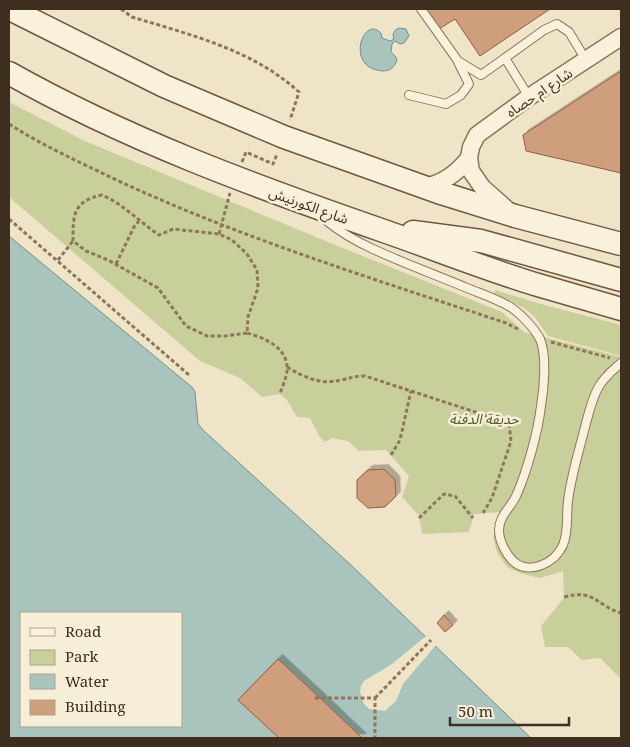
<svg xmlns="http://www.w3.org/2000/svg" width="630" height="747" viewBox="0 0 630 747" font-family="'Noto Serif','Noto Sans Arabic',serif">
<style>
.green{fill:#c9cf9b}
.water{fill:#a9c4bc;stroke:#6f938a;fill-rule:evenodd}
.pier{fill:#f0e4c8}
.building{fill:#cf9f7d;stroke:#8d5f41;filter:url(#shadow)}
.lines{fill:none;stroke-linecap:round;stroke-linejoin:round}
.service-casing{stroke:#8d765c;stroke-width:10}
.minor-casing{stroke:#8d765c;stroke-width:19}
.secondary-casing{stroke:#6f573f;stroke-width:25}
.path{stroke:#8d765c;stroke-width:3;stroke-dasharray:4 2.5;stroke-linecap:butt}
.service{stroke:#faf1dc;stroke-width:8}
.minor{stroke:#faf1dc;stroke-width:16}
.secondary{stroke:#faf1dc;stroke-width:22}
.labels{text-anchor:middle;dominant-baseline:central;stroke-width:5;stroke-linejoin:round;paint-order:stroke}
.street-label{font-size:14px;fill:#3d2e20;stroke:#f7eed8}
.park-label{font-size:14px;font-style:italic;fill:#4d5a26;stroke:#f7eed8}
</style>
<defs>
<filter id="shadow"><feDropShadow dx="4.5" dy="-4.5" stdDeviation="0" flood-color="#0004"/></filter>
</defs>
<rect width="100%" height="100%" fill="#f0e4c8"/>
<!-- green -->
<g class="green">
<polygon points="9,102 85,141 333,244 502,312 524,332 621,357 621,679 600,658 582,660 568,647 545,647 541,626 564,598 563,571 540,578 522,574 507,567 497,552 493,537 500,512 474,514 469,532 422,534 419,516 402,497 409,476 386,450 359,451 348,441 332,438 325,442 319,436 310,418 297,417 287,400 280,394 262,397 240,378 200,361 9,197"/>
<polygon points="495,290 537,303 621,325 621,356 548,336 535,317 524,308 494,293"/>
</g>
<!-- water -->
<g class="water">
<path d="M 399,28 L 406,29 L 409,36 L 404,43 L 400,44 L 395,41 L 392,44 L 391,52 L 396,57 L 397,60 C 395,67 390,71 383,71 C 344,69 363,14 381,33 L 382,38 L 390,41 L 394,39 C 392,33 394,30 399,28 Z"/>
<path d="M 9,236 L 193,388 L 195,392 L 198,424 L 203,430 L 352,566 L 531,738 L 9,738 ZM 21,613 L 181,613 L 181,726 L 21,726 Z"/>
</g>
<!-- pier -->
<polygon class="pier" points="426,636 436,645 403,684 396,701 385,711 369,709 364,704 360,692 361,686 364,681 392,664"/>
<!-- building -->
<g class="building">
<polygon points="426,9 550,9 480,56 455,19 439,29"/>
<polygon points="621,71 621,173 526,151 523,135"/>
<polygon points="384,469 395,480 396,496 385,507 368,508 357,498 357,480 368,470"/>
<polygon points="444,615 453,625 445,632 437,623"/>
<polygon points="278,659 319,697 362,738 279,738 238,700"/>
</g>
<g class="lines">
<defs>
<g id="service">
<polyline points="421,9 458,61 481,75 505,58"/>
<polyline points="409,95 446,104 461,95 469,84 458,62"/>
<polyline points="529,97 505,58 544,30 557,24 569,32 586,60"/>
<path d="M 324,219 C 339,231 355,241 373,249 C 403,263 436,275 467,288 C 482,294 498,299 512,308 C 522,315 534,328 540,339 C 547,355 544,389 541,406 C 538,432 527,471 517,494 C 512,507 499,515 499,530 C 499,541 506,554 513,561 C 529,576 555,563 563,545 C 569,531 566,516 568,501 C 571,477 578,454 584,431 C 588,416 591,401 598,388 C 604,377 612,371 621,363"/>
</g>
<g id="minor">
<path d="M 424,187 C 444,183 457,173 469,158"/>
<polyline points="509,211 482,187 471,171 469,158 471,147 477,135 529,97 621,37"/>
</g>
<g id="secondary">
<polyline points="10,9 164,86 284,137 438,192 515,216 621,244"/>
<path d="M 9,73 C 126,139 254,186 381,230 C 433,248 485,269 538,285 C 565,293 593,301 621,309"/>
<polyline points="413,232 481,241 621,280"/>
</g>
</defs>
<!-- service casing -->
<use href="#service" class="service-casing"/>
<!-- minor casing -->
<use href="#minor" class="minor-casing"/>
<!-- secondary casing -->
<use href="#secondary" class="secondary-casing"/>
<!-- path -->
<g class="path">
<path d="M 121,9 L 132,17 C 191,35 253,50 299,92 L 290,120"/>
<path d="M 9,124 C 40,144 73,159 106,175 C 234,236 371,278 506,323 L 518,329"/>
<polyline points="242,162 246,152 273,164 277,154"/>
<polyline points="9,219 189,375"/>
<polyline points="219,234 230,193"/>
<polyline points="58,260 73,241"/>
<polyline points="116,264 134,227 139,221"/>
<path d="M 247,333 L 225,336 L 207,336 L 186,326 L 158,288 L 108,260 L 86,251 L 73,241 C 73,215 73,201 102,195 C 123,204 140,222 159,235 L 173,229 L 219,234 L 232,240 L 247,254 L 257,270 L 258,288 L 248,317 L 247,333 C 265,338 289,348 287,371 C 286,379 282,387 280,394"/>
<polyline points="551,342 610,358"/>
<path d="M 287,367 C 305,378 321,385 341,380 C 350,378 356,376 365,376 L 509,423 L 511,441 L 492,498 L 483,513"/>
<polyline points="391,455 400,440 411,391"/>
<polyline points="419,518 444,494 455,496 473,518"/>
<path d="M 564,597 C 596,589 595,605 621,613"/>
<polyline points="315,698 375,698 375,738"/>
<polyline points="375,698 431,640"/>
</g>
<!-- service -->
<use href="#service" class="service"/>
<!-- minor -->
<use href="#minor" class="minor"/>
<!-- secondary -->
<use href="#secondary" class="secondary"/>
</g>
<g class="labels">
<!-- street labels -->
<g class="street-label">
<text transform="translate(539 92) rotate(-34)">شارع ام حصاه</text>
<text transform="translate(309 205) rotate(20)">شارع الكورنيش</text>
</g>
<!-- park labels -->
<g class="park-label">
<text x="484" y="418">حديقة الدفنة</text>
</g>
</g>
<!-- border -->
<rect width="630" height="747" fill="none" stroke="#3d2e20" stroke-width="20"/>
<!-- legend -->
<rect x="20" y="612" width="162" height="115" fill="#f7eed8" stroke="#ada18e"/>
<rect x="30" y="628" width="25" height="8" fill="#faf1dc" stroke="#ada18e"/>
<text x="65" y="637" font-size="15" fill="#3d2e20">Road</text>
<rect x="30" y="650" width="25" height="15" fill="#c9cf9b" stroke="#ada18e"/>
<text x="65" y="662" font-size="15" fill="#3d2e20">Park</text>
<rect x="30" y="674" width="25" height="15" fill="#a9c4bc" stroke="#ada18e"/>
<text x="65" y="687" font-size="15" fill="#3d2e20">Water</text>
<rect x="30" y="700" width="25" height="15" fill="#cf9f7d" stroke="#ada18e"/>
<text x="65" y="712" font-size="15" fill="#3d2e20">Building</text>
<!-- scale -->
<path d="M450 717v8h119v-8" fill="none" stroke="#3d2e20" stroke-width="2.5"/>
<text x="458" y="717" font-size="15" fill="#3d2e20" stroke="#f7eed8" stroke-width="4" paint-order="stroke">50 m</text>
</svg>
